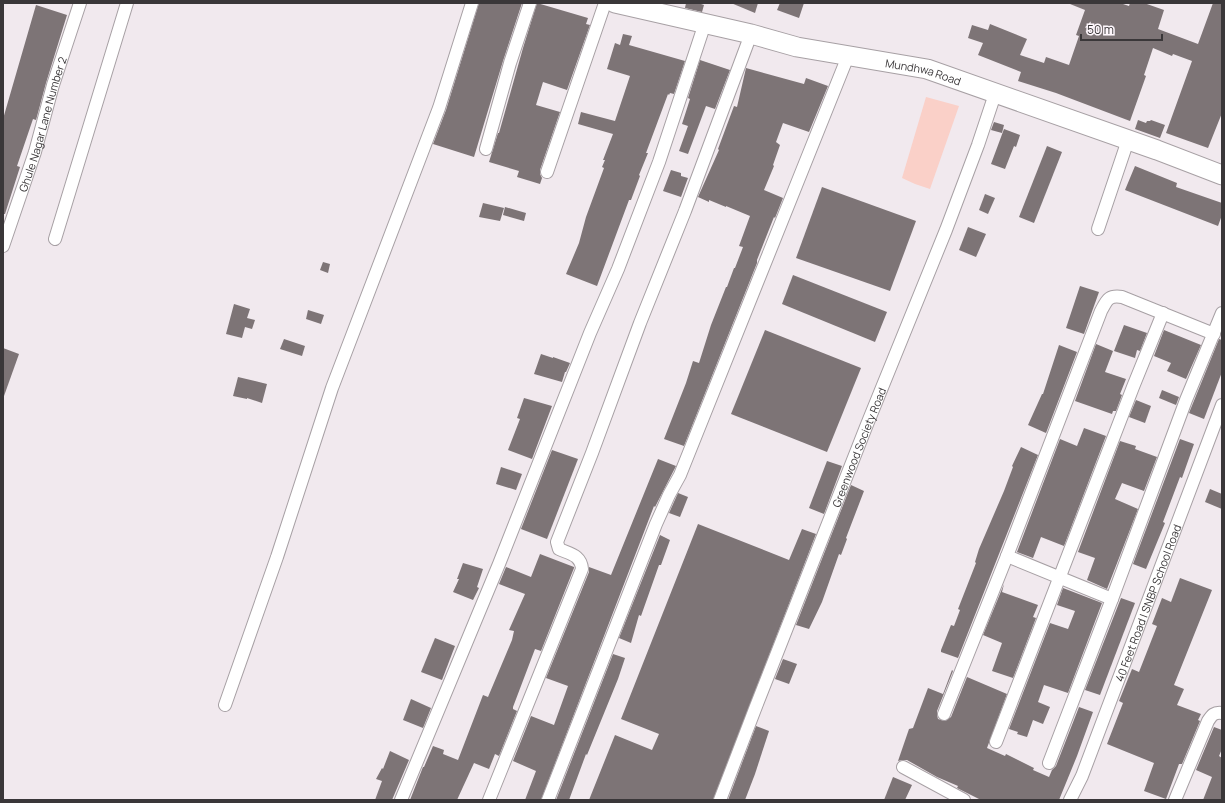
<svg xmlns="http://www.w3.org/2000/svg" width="1225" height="803" viewBox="0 0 1225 803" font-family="Manrope,sans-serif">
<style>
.green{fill:#fad0c8}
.building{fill:#7d7476}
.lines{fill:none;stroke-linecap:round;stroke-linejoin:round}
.minor-casing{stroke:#a7a0a4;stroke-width:14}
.primary-casing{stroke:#a7a0a4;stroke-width:21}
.minor{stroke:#fff;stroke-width:12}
.primary{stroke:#fff;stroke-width:19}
.labels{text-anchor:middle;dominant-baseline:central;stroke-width:4;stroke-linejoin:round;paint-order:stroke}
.street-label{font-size:11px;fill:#3a3739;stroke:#fef7fc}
</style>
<rect width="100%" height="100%" fill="#f1e9ee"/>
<!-- green -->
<polygon class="green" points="926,97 959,106 930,189 915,184 902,178"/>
<!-- building -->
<g class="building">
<polygon points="479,3 522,3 503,61 474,157 433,144 446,110"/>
<polygon points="537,3 588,18 586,24 590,25 567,90 543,82 536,105 560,112 540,170 540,174 542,178 540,184 517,177 519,171 489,162 498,133 499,133 523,48"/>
<polygon points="686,3 698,3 704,5 702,12 685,8"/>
<polygon points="731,3 758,3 755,13"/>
<polygon points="780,3 804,3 799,18 777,10"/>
<polygon points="1070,3 1120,3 1129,6 1130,3 1144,3 1164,10 1158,29 1198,44 1213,3 1222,3 1222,113 1208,148 1166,133 1192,61 1173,54 1172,56 1153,48 1144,75 1146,76 1130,121 1056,93 1018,81 1021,72 978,55 983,43 968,38 972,25 988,30 990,24 1027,39 1020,55 1044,63 1046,57 1069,65 1079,36 1076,35 1085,10 1070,4"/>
<polygon points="36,5 67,15 46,83 36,120 33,119 17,166 20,167 5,214 3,214 3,119"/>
<polygon points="623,34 632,36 629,45 685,61 674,94 670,93 669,95 668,94 646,153 648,153 639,175 640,176 631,200 629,200 597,286 566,274 579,243 586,217 604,168 602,167 605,160 603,160 613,134 578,124 581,112 615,121 630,76 607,69 615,43 620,45"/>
<polygon points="700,60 730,70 715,109 706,106 688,154 679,151 688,126 682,124 690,99 688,98"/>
<polygon points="746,68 804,84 806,78 828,86 809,132 783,123 776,142 780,145 773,165 774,166 764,190 783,198 775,218 774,217 757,260 757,263 684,446 664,439 686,383 693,361 699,363 711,325 726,287 727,287 734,268 735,268 743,247 739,246 750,216 726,206 726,207 709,200 709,202 698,197 719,150 718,149 734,106 737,107"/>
<polygon points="1138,120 1146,123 1147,121 1150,121 1151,120 1165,125 1160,138 1135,129"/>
<polygon points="994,122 1004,125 1002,133 991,130"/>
<polygon points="1004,129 1020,135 1016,147 1014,146 1005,169 991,164"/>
<polygon points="1047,146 1062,152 1034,223 1019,217"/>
<polygon points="1135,166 1177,183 1176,187 1222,203 1222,215 1218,226 1125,190"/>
<polygon points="671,170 681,173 681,176 688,178 681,197 663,191"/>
<polygon points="822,187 916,221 890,291 796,258"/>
<polygon points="985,194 995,198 988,214 979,210"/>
<polygon points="483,203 504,208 500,221 479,217"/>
<polygon points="505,207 526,213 524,221 503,215"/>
<polygon points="968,227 986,234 976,257 959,250"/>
<polygon points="323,262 330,264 328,273 320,270"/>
<polygon points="793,275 887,312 875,342 782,304"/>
<polygon points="1080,286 1099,292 1084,334 1066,328"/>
<polygon points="234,304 250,309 247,318 255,320 252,329 245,327 242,338 226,334"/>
<polygon points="308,310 324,315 321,324 306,319"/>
<polygon points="1124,325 1147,333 1140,351 1137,350 1135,358 1114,351"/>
<polygon points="765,330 861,368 827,452 731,414"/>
<polygon points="1164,330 1201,345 1186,379 1167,371 1171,363 1154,356"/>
<polygon points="284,339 305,346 302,356 280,349"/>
<polygon points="1219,339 1222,340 1222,372 1204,419 1189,413"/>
<polygon points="1096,344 1113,351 1105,372 1126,379 1120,394 1122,395 1116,411 1113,411 1112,414 1075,401"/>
<polygon points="1059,345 1077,352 1046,433 1028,425 1042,394 1043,394"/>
<polygon points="3,348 19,354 4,396 3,396"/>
<polygon points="541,354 553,358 553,357 570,363 566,372 565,372 562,382 534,374"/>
<polygon points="238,377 267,384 262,403 247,398 247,399 233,396"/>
<polygon points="1162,390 1179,397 1176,405 1159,398"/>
<polygon points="524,398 552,406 532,459 508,450 520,419 517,418"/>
<polygon points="1136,400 1151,406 1145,423 1129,417"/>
<polygon points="1084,428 1106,436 1064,546 1041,537 1033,558 1017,552 1060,439 1077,446"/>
<polygon points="1180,439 1194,444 1182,478 1180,477 1163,522 1165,523 1146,569 1133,564"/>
<polygon points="1120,441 1136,446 1135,449 1157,457 1144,491 1122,483 1115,499 1138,509 1107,589 1087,580 1095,558 1078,552"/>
<polygon points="1021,447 1038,455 958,658 941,652 941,650 951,625 954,626 960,610 958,609 976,563 975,562 979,549 1004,491 1013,467 1012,466"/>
<polygon points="552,450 578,459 547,539 521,529"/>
<polygon points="658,459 676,466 655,507 654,506 541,800 525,800 536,771 513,761 531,716 554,725 568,686 546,678 589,572 589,567 611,575"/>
<polygon points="827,461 842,466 824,514 809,508"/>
<polygon points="501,467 522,474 516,490 496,484"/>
<polygon points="851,485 864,491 846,538 847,539 841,555 839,554 822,602 809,629 796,625"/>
<polygon points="1210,489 1222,494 1222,509 1205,502"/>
<polygon points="678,493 688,497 680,517 669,513"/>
<polygon points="698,524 789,560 802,529 816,534 713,800 589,800 615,735 652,750 659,734 621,719"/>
<polygon points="660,535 670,540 661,565 659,565 641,616 639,615 631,643 619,638"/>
<polygon points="540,554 574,567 574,568 541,651 535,649 513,707 513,709 517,711 499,756 495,754 489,769 474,763 457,800 410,800 423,767 424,767 433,746 444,750 443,754 458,760 483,695 488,697 512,640 514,631 509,630 525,594 499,584 506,567 531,577"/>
<polygon points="463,563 483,569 477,587 479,588 473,600 453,592 459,579 457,579"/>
<polygon points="1180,578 1212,590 1174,685 1184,689 1177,705 1201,714 1198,720 1200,721 1182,764 1179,764 1166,799 1144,791 1154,763 1107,744 1123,703 1119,701 1132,669 1139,672 1157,626 1152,624 1162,598 1171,602"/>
<polygon points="1004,584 1002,592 1038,605 1033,617 1036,618 1013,678 992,671 1002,643 983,635"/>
<polygon points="1063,588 1102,603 1068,693 1044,685 1038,702 1050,707 1043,724 1033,720 1027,737 1017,734 1018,732 1009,729 1050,623 1068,629 1075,611 1057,605"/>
<polygon points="1121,598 1135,603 1100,695 1085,690"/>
<polygon points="435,638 455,646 442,680 421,672"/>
<polygon points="613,654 625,658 618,679 587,755 586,754 569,800 556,800"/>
<polygon points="783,659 797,664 789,684 775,679"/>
<polygon points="952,670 953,671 937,711 937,715 938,719 945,721 951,717 967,677 1007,694 987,748 1005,756 1006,754 1034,768 1033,770 1049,777 1052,770 1056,766 1079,707 1093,712 1077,756 1059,800 981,800 957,788 958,786 937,777 907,760 902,760 898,761 909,729 913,728 928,688 943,694"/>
<polygon points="411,699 431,708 423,728 403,720"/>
<polygon points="756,726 769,731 755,774 745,800 728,800"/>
<polygon points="1214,727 1222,730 1222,749 1219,756 1222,758 1222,800 1203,800 1212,777 1196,770"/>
<polygon points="390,751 409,760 392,800 375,800 382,781 376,779 382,768 383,769"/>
<polygon points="893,777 912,785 905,800 884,800"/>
</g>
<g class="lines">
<defs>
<g id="minor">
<polyline points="486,149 510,63 530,3"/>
<polyline points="547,172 605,3"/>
<polyline points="1098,229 1128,140"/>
<polyline points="55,239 127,3"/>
<path id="s1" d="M 3,246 L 35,152 L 53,85 L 80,3"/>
<polyline points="1007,556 1112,599"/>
<polyline points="225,705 277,557 332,388 439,108 472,3"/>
<path d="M 944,714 L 1007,556 L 1101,311 C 1107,300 1108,295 1122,297 L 1214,334"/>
<polyline points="996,742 1133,387 1163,313"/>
<polyline points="1049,763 1112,599 1186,400 1222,313"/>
<polyline points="903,767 964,800"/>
<polyline points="401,800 499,564 590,333 618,269 659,162 705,23"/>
<path d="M 489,800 L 582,569 C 581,555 570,554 559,549 L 557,542 L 592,453 L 640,323 L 685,211 L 751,34"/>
<polyline points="548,800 656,524 669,495 680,475 848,56"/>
<path id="s2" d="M 720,800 L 755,709 L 866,427 L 946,230 L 978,145 L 995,94"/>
<path id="s3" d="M 1070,800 L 1082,776 L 1222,405"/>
<path d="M 1175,800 L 1208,721 C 1212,715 1214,712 1222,713"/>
</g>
<g id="primary">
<path id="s4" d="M 615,3 L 751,34 L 797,47 L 927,69 L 1157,150 L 1222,175"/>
</g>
</defs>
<!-- minor casing -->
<use href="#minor" class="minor-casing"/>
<!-- primary casing -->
<use href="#primary" class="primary-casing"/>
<!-- minor -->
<use href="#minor" class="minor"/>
<!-- primary -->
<use href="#primary" class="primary"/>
</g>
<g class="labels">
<!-- street labels -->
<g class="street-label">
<text stroke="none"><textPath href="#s4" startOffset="316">Mundhwa Road</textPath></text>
<text stroke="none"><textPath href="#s1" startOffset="128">Ghule Nagar Lane Number 2</textPath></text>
<text stroke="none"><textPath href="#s2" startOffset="379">Greenwood Society Road</textPath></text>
<text stroke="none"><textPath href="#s3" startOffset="212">40 Feet Road | SNBP School Road</textPath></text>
</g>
</g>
<!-- border -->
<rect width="1225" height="803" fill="none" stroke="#3a3739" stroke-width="8"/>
<!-- scale -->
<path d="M1081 34v6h81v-6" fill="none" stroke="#3a3739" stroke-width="2"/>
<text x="1087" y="34" font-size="12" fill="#3a3739" stroke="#fef7fc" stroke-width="3" paint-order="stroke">50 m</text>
</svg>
